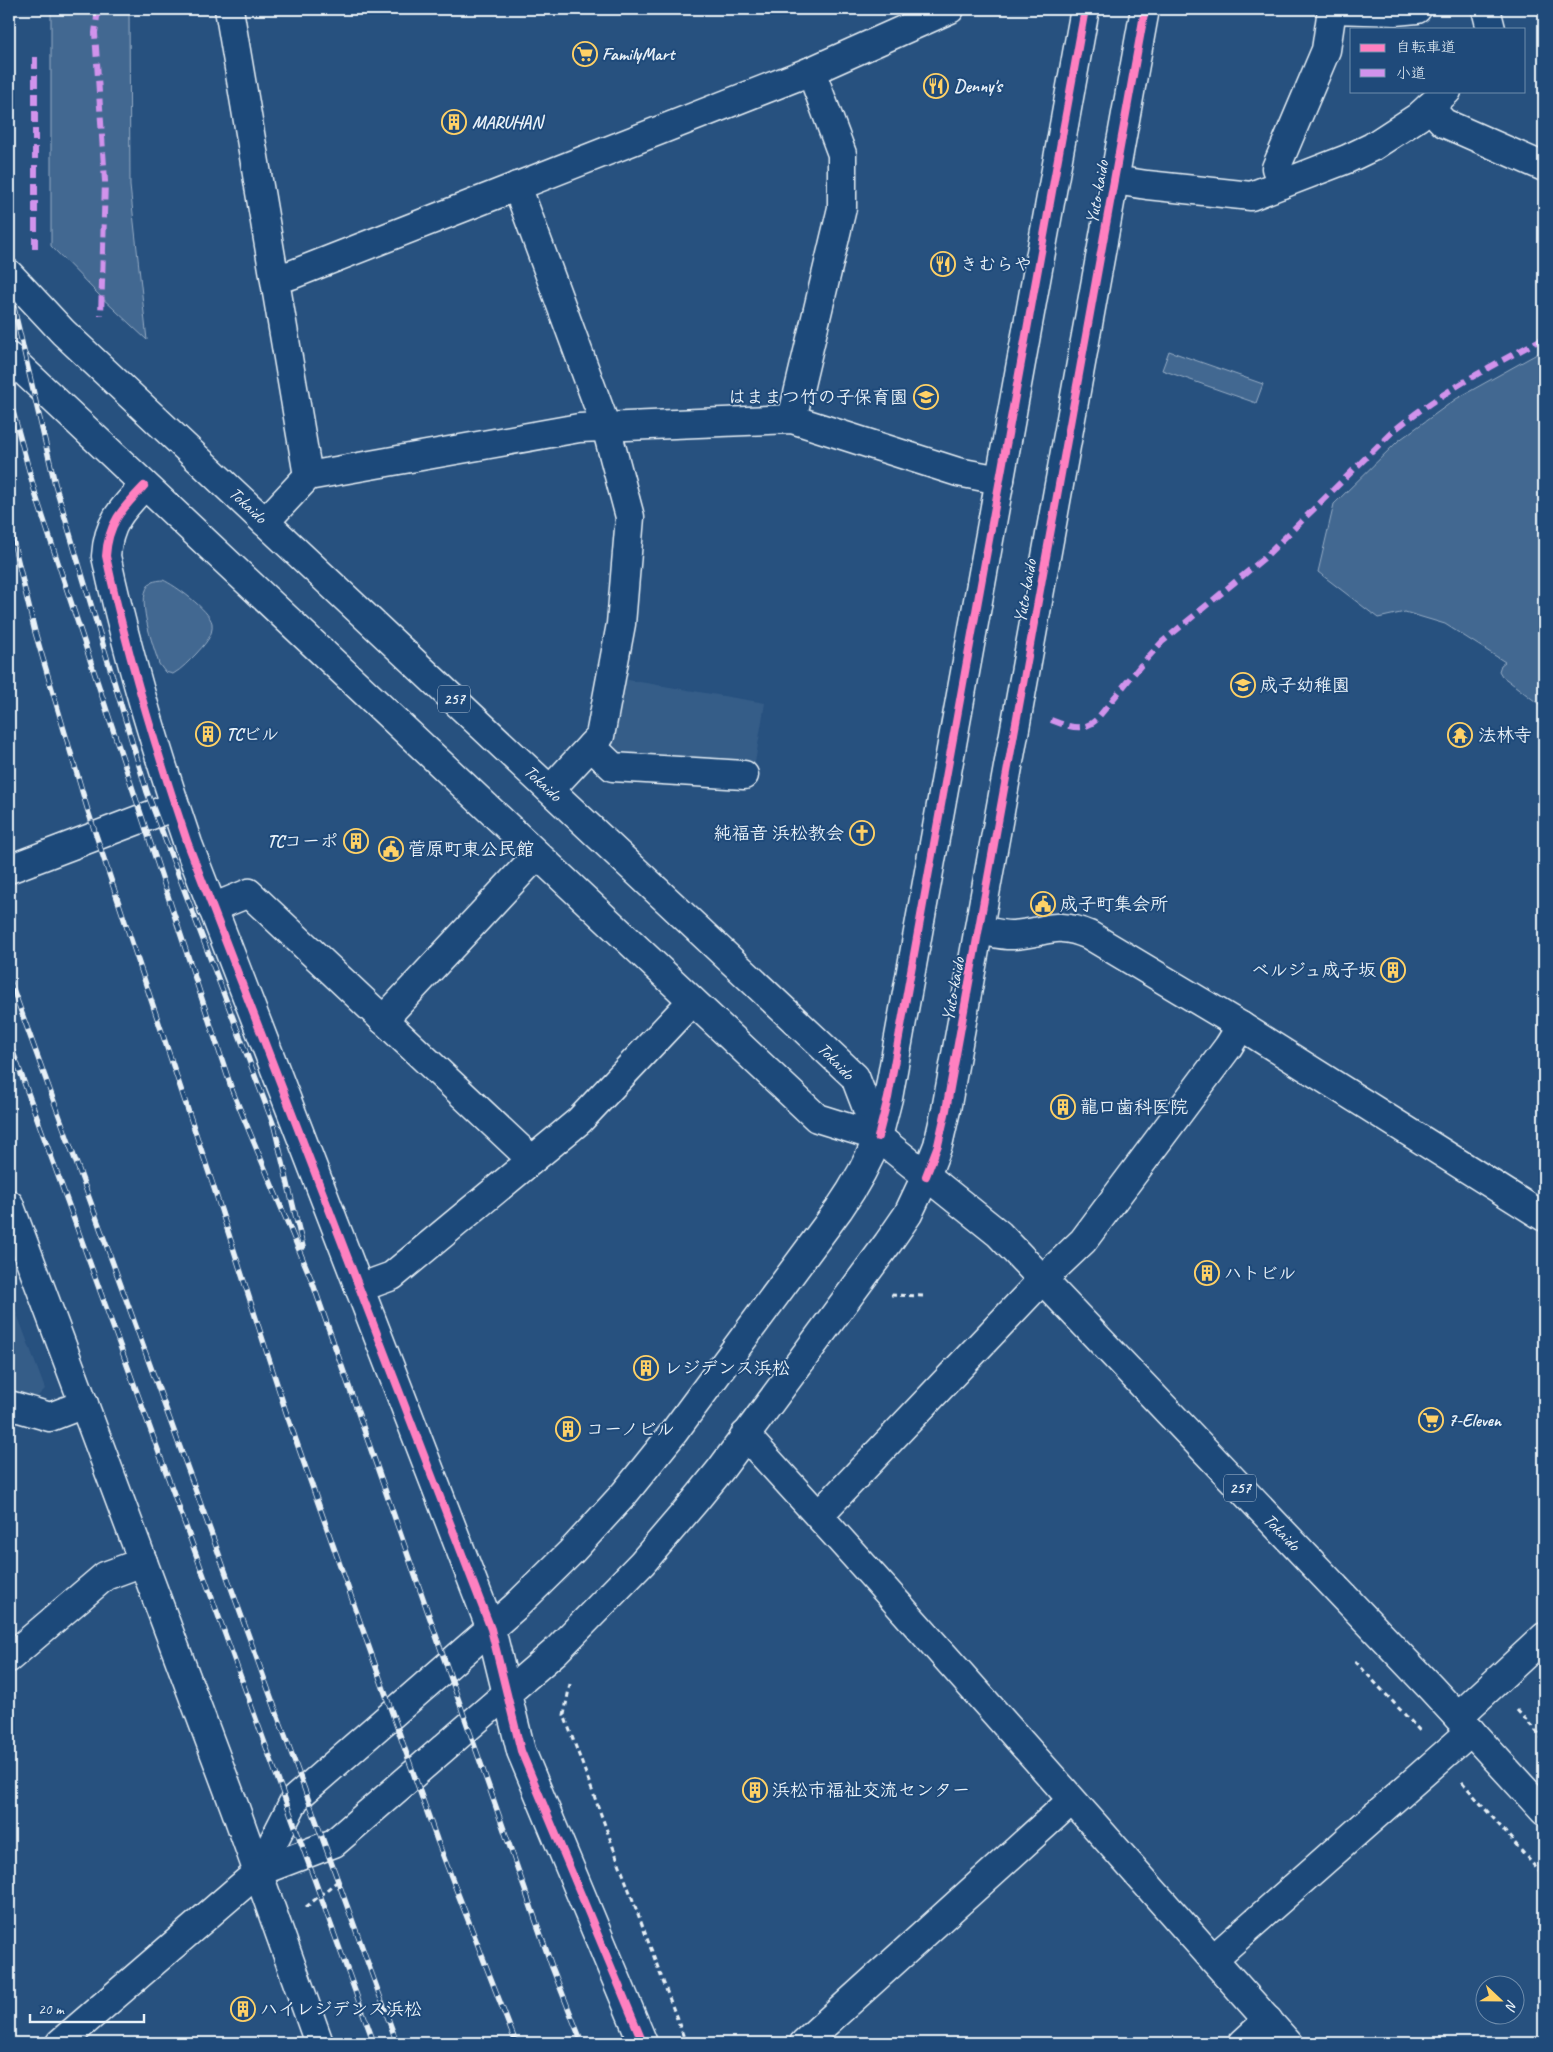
<svg xmlns="http://www.w3.org/2000/svg" width="1553" height="2052" viewBox="0 0 1553 2052" font-family="Caveat,'Klee One',sans-serif">
<style>
.built{fill:#355d88}
.green{fill:#436891;stroke:#96acc4}
.lines{fill:none;stroke-linecap:round;stroke-linejoin:round}
.minor-casing{stroke:#e8f1f8;stroke-width:31}
.major-casing{stroke:#e8f1f8;stroke-width:31}
.highway-casing{stroke:#e8f1f8;stroke-width:31}
.path{stroke:#e8f1f8;stroke-width:3;stroke-dasharray:5 4;stroke-linecap:butt}
.minor{stroke:#1f4a7a;stroke-width:28}
.major{stroke:#1f4a7a;stroke-width:28}
.highway{stroke:#1f4a7a;stroke-width:28}
.rail-casing{stroke:#e8f1f8;stroke-width:5.5}
.rail{stroke:#1f4a7a;stroke-width:4;stroke-dasharray:11;stroke-linecap:butt}
.quiet{stroke:#d193ec;stroke-width:6;stroke-dasharray:12 6;stroke-linecap:butt}
.cycleway-casing{stroke:#1f4a7a;stroke-width:11}
.cycleway{stroke:#ff80c0;stroke-width:8}
.labels{text-anchor:middle;dominant-baseline:central;stroke-width:4;stroke-linejoin:round;paint-order:stroke}
.shield{fill:#1f4a7a;stroke:#acbfd2;stroke-width:1}
.shield-label{font-size:16px;font-weight:bold;fill:#e8f1f8}
.poi-label{font-size:18px;font-weight:bold;fill:#e8f1f8;stroke:#1f4a7a;text-anchor:start}
.street-label{font-size:18px;fill:#e8f1f8;stroke:#1f4a7a}
</style>
<rect width="100%" height="100%" fill="#27517f"/>
<filter id="ink" filterUnits="userSpaceOnUse"><feTurbulence type="fractalNoise" baseFrequency=".02" numOctaves="2"/><feDisplacementMap in="SourceGraphic" scale="10" xChannelSelector="R" yChannelSelector="G"/><feConvolveMatrix kernelMatrix="1 2 1 2 8 2 1 2 1" color-interpolation-filters="sRGB"/></filter>
<g filter="url(#ink)">
<!-- built -->
<g class="built">
<polygon points="622,679 765,703 752,781 608,752"/>
<polygon points="9,1302 13,1303 45,1389 36,1398 9,1390"/>
</g>
<!-- green -->
<g class="green">
<polygon points="51,9 129,9 130,186 147,340 99,295 51,246"/>
<polygon points="1544,350 1544,708 1502,676 1499,671 1501,665 1505,662 1445,624 1405,612 1378,618 1318,572 1334,504 1398,441 1456,399"/>
<polygon points="1169,351 1263,384 1256,403 1162,370"/>
<path d="M 163,580 C 175,585 209,610 212,623 C 214,636 203,646 196,654 C 189,661 182,669 173,674 L 165,672 L 159,664 C 154,647 133,594 152,582 C 155,581 160,580 163,580 Z"/>
</g>
<g class="lines">
<defs>
<g id="minor">
<polyline points="229,9 308,476"/>
<polyline points="1333,9 1395,11 1417,9"/>
<polyline points="1486,9 1491,29"/>
<polyline points="1429,107 1444,123 1544,167"/>
<polyline points="1114,180 1147,185 1251,196 1347,159 1372,147 1418,117 1447,91"/>
<polyline points="1282,184 1276,168 1326,50 1332,9"/>
<polyline points="517,186 606,427 630,517 621,624 600,736 550,790"/>
<polyline points="275,277 291,275 811,71 950,9"/>
<polyline points="792,419 842,208 842,154 811,71"/>
<path d="M 144,486 C 122,509 108,523 106,556 C 127,654 156,750 188,844 L 491,1629 L 521,1751 L 643,2043"/>
<polyline points="265,522 308,476 579,428 792,419 958,472 1000,480"/>
<polyline points="591,746 613,767 744,775"/>
<polyline points="9,869 175,806"/>
<polyline points="212,908 249,893 532,1160"/>
<path d="M 979,930 C 989,931 1002,936 1013,935 C 1046,933 1055,920 1089,935 L 1241,1026 L 1544,1217"/>
<polyline points="383,1020 537,855"/>
<polyline points="9,1204 235,1808 319,2043"/>
<polyline points="359,1288 392,1276 579,1121 692,1001"/>
<polyline points="9,1405 50,1417 84,1404"/>
<path d="M 745,1435 C 929,1635 1107,1841 1288,2043"/>
<polyline points="819,1515 1042,1280 1083,1241 1228,1047 1241,1026"/>
<polyline points="9,1658 105,1576 143,1562"/>
<polyline points="1458,1717 1544,1637"/>
<path d="M 258,1872 L 295,1799 L 515,1607 L 571,1552 L 624,1494 L 674,1432 L 839,1209 C 855,1186 868,1163 878,1137"/>
<polyline points="1213,1959 1471,1731"/>
<polyline points="60,2043 258,1872 334,1843 556,1651 642,1563 695,1501 721,1469 888,1243 908,1214 926,1176"/>
<polyline points="804,2043 1071,1801"/>
<polyline points="1243,2043 1268,2020"/>
</g>
<g id="major">
<polyline points="878,1137 888,1098 1085,9"/>
<polyline points="926,1176 938,1145 946,1110 1145,9"/>
</g>
<g id="highway">
<polyline points="9,274 63,332 855,1077 878,1137"/>
<polyline points="9,357 817,1118 878,1137 999,1234 1432,1689 1544,1811"/>
</g>
</defs>
<!-- minor casing -->
<use href="#minor" class="minor-casing"/>
<!-- major casing -->
<use href="#major" class="major-casing"/>
<!-- highway casing -->
<use href="#highway" class="highway-casing"/>
<!-- path -->
<g class="path">
<polyline points="891,1295 925,1296"/>
<polyline points="1355,1661 1420,1731"/>
<polyline points="570,1684 564,1715 686,2043"/>
<polyline points="1517,1710 1544,1740"/>
<polyline points="1462,1782 1544,1877"/>
<polyline points="306,1907 340,1879"/>
<polyline points="765,2043 771,2038"/>
</g>
<!-- minor -->
<use href="#minor" class="minor"/>
<!-- major -->
<use href="#major" class="major"/>
<!-- highway -->
<use href="#highway" class="highway"/>
<defs>
<g id="rail">
<polyline points="9,287 55,484 147,792 274,1126 303,1247"/>
<polyline points="9,397 36,496 232,1090 312,1281 552,1967 582,2043"/>
<polyline points="9,524 35,632 88,811 213,1185 286,1412 437,1840 516,2043"/>
<polyline points="9,978 397,2043"/>
<polyline points="9,1041 374,2043"/>
</g>
</defs>
<!-- rail casing -->
<use href="#rail" class="rail-casing"/>
<!-- rail -->
<use href="#rail" class="rail"/>
<!-- quiet -->
<g class="quiet">
<polyline points="98,9 95,33 105,181 101,316"/>
<polyline points="35,57 35,249"/>
<path d="M 1051,720 C 1068,726 1082,733 1096,720 L 1141,665 L 1162,642 L 1263,559 L 1391,433 C 1437,394 1491,366 1544,338"/>
</g>
<defs>
<g id="cycleway">
<path d="M 144,486 C 122,509 108,523 106,556 C 127,654 156,750 188,844 L 491,1629 L 521,1751 L 643,2043"/>
<polyline points="878,1137 888,1098 1085,9"/>
<polyline points="926,1176 938,1145 946,1110 1145,9"/>
</g>
</defs>
<!-- cycleway casing -->
<use href="#cycleway" class="cycleway-casing"/>
<!-- cycleway -->
<use href="#cycleway" class="cycleway"/>
</g>
</g>
<!-- icons -->
<defs>
<symbol id="supermarket-ring" viewBox="-11 -11 22 22"><circle r="9.5" fill="#1f4a7a" stroke="#ffd166" stroke-width="1.5"/><path d="M-6-5.5h2.5l.6 2H6L4.5 2H-2.5L-4.4-4H-6ZM-1.5 3.2a1.3 1.3 0 1 0 .1 0ZM3 3.2a1.3 1.3 0 1 0 .1 0Z" fill="#ffd166"/></symbol>
<symbol id="restaurant-ring" viewBox="-11 -11 22 22"><circle r="9.5" fill="#1f4a7a" stroke="#ffd166" stroke-width="1.5"/><path d="M-5-6h1v4h1v-4h1v4h1v-4h1v5L-1.5 .5V6h-2V.5L-5-1ZM5-6V6H3V1.5H1.5Q1.5-4 5-6Z" fill="#ffd166"/></symbol>
<symbol id="building-ring" viewBox="-11 -11 22 22"><circle r="9.5" fill="#1f4a7a" stroke="#ffd166" stroke-width="1.5"/><path d="M-4-6H4V6H1V3H-1V6H-4ZM-2.5-4.3h1.7v1.8h-1.7ZM.8-4.3h1.7v1.8H.8ZM-2.5-1h1.7V.8h-1.7ZM.8-1h1.7V.8H.8Z" fill="#ffd166"/></symbol>
<symbol id="school-ring" viewBox="-11 -11 22 22"><circle r="9.5" fill="#1f4a7a" stroke="#ffd166" stroke-width="1.5"/><path d="M0-5L7-2L0 1L-7-2ZM-4 1L0 2.5L4 1V4Q0 6-4 4Z" fill="#ffd166"/></symbol>
<symbol id="temple-ring" viewBox="-11 -11 22 22"><circle r="9.5" fill="#1f4a7a" stroke="#ffd166" stroke-width="1.5"/><path d="M0-6L5-2H3V0L6.5 2.5H4V6H1.5V3h-3V6H-4V2.5H-6.5L-3 0V-2H-5Z" fill="#ffd166"/></symbol>
<symbol id="church-ring" viewBox="-11 -11 22 22"><circle r="9.5" fill="#1f4a7a" stroke="#ffd166" stroke-width="1.5"/><path d="M-1.2-6h2.4v3.5h3.3v2.4h-3.3V6h-2.4V-.1h-3.3v-2.4h3.3Z" fill="#ffd166"/></symbol>
<symbol id="civic-ring" viewBox="-11 -11 22 22"><circle r="9.5" fill="#1f4a7a" stroke="#ffd166" stroke-width="1.5"/><path d="M-.6-6.5H3V-4.5H.6V-3L4-1V1h2V6H-6V1h2V-1L-.6-3ZM-1.2 2.5V6h2.4V2.5Z" fill="#ffd166"/></symbol>
</defs>
<g fill-rule="evenodd">
<use href="#supermarket-ring" x="571" y="40" width="28" height="28"/>
<use href="#restaurant-ring" x="922" y="72" width="28" height="28"/>
<use href="#building-ring" x="440" y="108" width="28" height="28"/>
<use href="#restaurant-ring" x="929" y="250" width="28" height="28"/>
<use href="#school-ring" x="912" y="383" width="28" height="28"/>
<use href="#school-ring" x="1229" y="671" width="28" height="28"/>
<use href="#building-ring" x="194" y="720" width="28" height="28"/>
<use href="#temple-ring" x="1446" y="721" width="28" height="28"/>
<use href="#church-ring" x="848" y="819" width="28" height="28"/>
<use href="#building-ring" x="342" y="827" width="28" height="28"/>
<use href="#civic-ring" x="377" y="835" width="28" height="28"/>
<use href="#civic-ring" x="1029" y="890" width="28" height="28"/>
<use href="#building-ring" x="1379" y="956" width="28" height="28"/>
<use href="#building-ring" x="1049" y="1093" width="28" height="28"/>
<use href="#building-ring" x="1193" y="1259" width="28" height="28"/>
<use href="#building-ring" x="632" y="1354" width="28" height="28"/>
<use href="#supermarket-ring" x="1417" y="1406" width="28" height="28"/>
<use href="#building-ring" x="554" y="1415" width="28" height="28"/>
<use href="#building-ring" x="741" y="1776" width="28" height="28"/>
<use href="#building-ring" x="229" y="1995" width="28" height="28"/>
</g>
<g class="labels">
<!-- shield labels -->
<g class="shield">
<rect x="438" y="685.5" width="32" height="27" rx="4"/>
<rect x="1224" y="1474.5" width="32" height="27" rx="4"/>
</g>
<g class="shield-label">
<text x="454" y="699">257</text>
<text x="1240" y="1488">257</text>
</g>
<!-- poi labels -->
<g class="poi-label">
<text x="602" y="54">FamilyMart</text>
<text x="954" y="86">Denny's</text>
<text x="472" y="122">MARUHAN</text>
<text x="960" y="264">きむらや</text>
<text x="908" y="397" text-anchor="end">はままつ竹の子保育園</text>
<text x="1260" y="685">成子幼稚園</text>
<text x="226" y="734">TCビル</text>
<text x="1478" y="735">法林寺</text>
<text x="844" y="833" text-anchor="end">純福音 浜松教会</text>
<text x="338" y="841" text-anchor="end">TCコーポ</text>
<text x="408" y="849">菅原町東公民館</text>
<text x="1060" y="904">成子町集会所</text>
<text x="1376" y="970" text-anchor="end">ベルジュ成子坂</text>
<text x="1080" y="1107">龍口歯科医院</text>
<text x="1224" y="1273">ハトビル</text>
<text x="664" y="1368">レジデンス浜松</text>
<text x="1448" y="1420">7-Eleven</text>
<text x="586" y="1429">コーノビル</text>
<text x="772" y="1790">浜松市福祉交流センター</text>
<text x="260" y="2009">ハイレジデンス浜松</text>
</g>
<!-- street labels -->
<g class="street-label">
<text transform="translate(1097 192) rotate(-80)">Yuto-kaido</text>
<text transform="translate(248 505) rotate(43)">Tokaido</text>
<text transform="translate(1025 591) rotate(-80)">Yuto-kaido</text>
<text transform="translate(543 783) rotate(43)">Tokaido</text>
<text transform="translate(953 989) rotate(-80)">Yuto-kaido</text>
<text transform="translate(836 1061) rotate(46)">Tokaido</text>
<text transform="translate(1282 1532) rotate(46)">Tokaido</text>
</g>
</g>
<!-- margin -->
<rect width="1553" height="2052" fill="none" stroke="#1f4a7a" stroke-width="30"/>
<rect x="15" y="15" width="1523" height="2022" fill="none" stroke="#e8f1f8" stroke-width="2" filter="url(#ink)"/>
<!-- legend -->
<rect x="1350" y="28" width="175" height="65" fill="#1f4a7a" stroke="#6f8dac"/>
<rect x="1360" y="44" width="25" height="8" fill="#ff80c0" stroke="#6f8dac"/>
<text x="1396" y="52" font-size="15" fill="#e8f1f8">自転車道</text>
<rect x="1360" y="69" width="25" height="8" fill="#d193ec" stroke="#6f8dac"/>
<text x="1396" y="78" font-size="15" fill="#e8f1f8">小道</text>
<!-- north arrow -->
<g transform="translate(1500 2000) rotate(112)"><circle r="24" fill="#1f4a7a" stroke="#6f8dac"/>
<path d="M0-4L9 19L0 12L-9 19Z" fill="#ffd166"/>
<text y="-8" font-size="14" font-weight="bold" text-anchor="middle" fill="#e8f1f8">N</text>
</g>
<!-- scale -->
<path d="M30 2014v8h114v-8" fill="none" stroke="#e8f1f8" stroke-width="2.5"/>
<text x="38" y="2014" font-size="15" fill="#e8f1f8" stroke="#1f4a7a" stroke-width="4" paint-order="stroke">20 m</text>
</svg>
